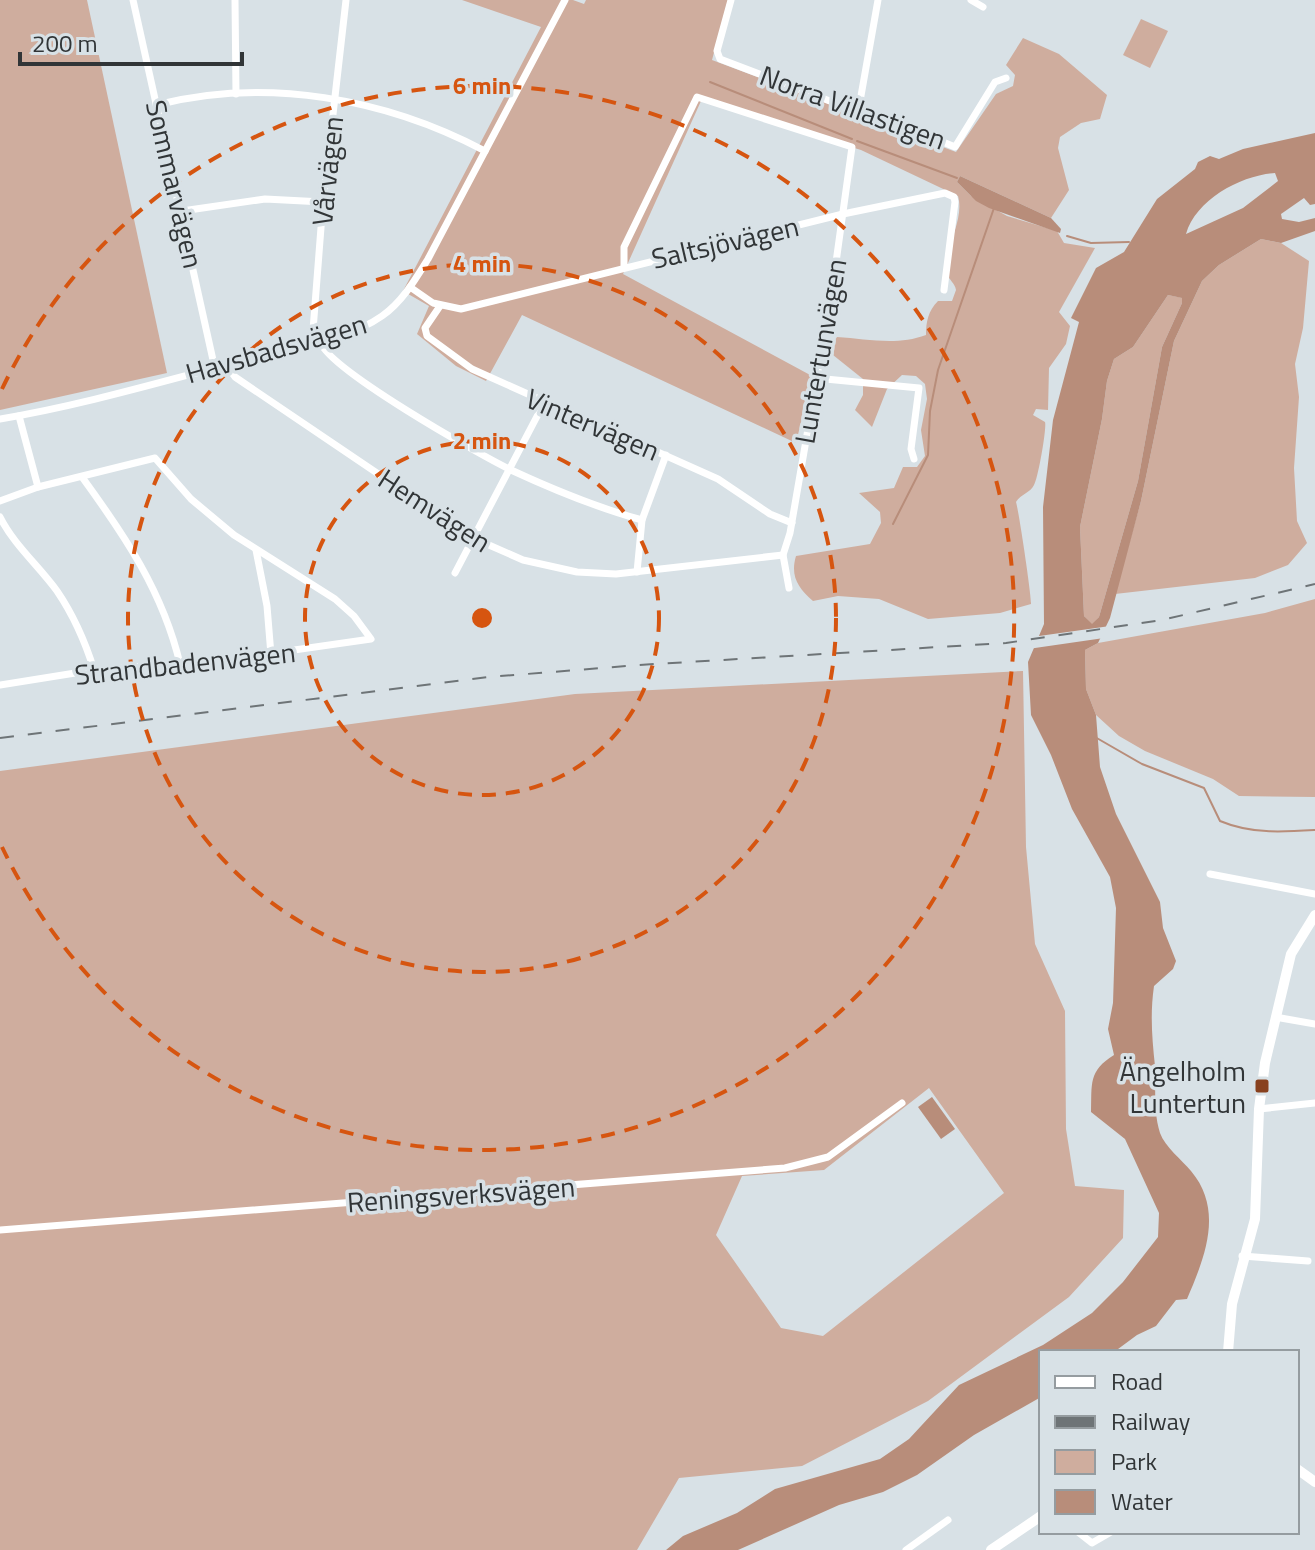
<svg xmlns="http://www.w3.org/2000/svg" width="1315" height="1550" viewBox="0 0 1315 1550" font-family="'Titillium Web',sans-serif">
<style>
.green{fill:#cfad9e;fill-rule:evenodd}
.water{fill:#b88d7a;fill-rule:evenodd}
.pier{fill:#d8e1e6}
.lines{fill:none;stroke-linecap:round;stroke-linejoin:round}
.stream{stroke:#b88d7a;stroke-width:2}
.street{stroke:#fff;stroke-width:7}
.secondary{stroke:#fff;stroke-width:10}
.rail{stroke:#6e7477;stroke-width:2;stroke-dasharray:14 14;stroke-linecap:butt}
.ring{fill:none;stroke:#d65510;stroke-width:4;stroke-dasharray:14 10}
.poi-dot{fill:#88411e;stroke:#d8e1e6;stroke-width:3}
.labels{text-anchor:middle;dominant-baseline:central;stroke-width:7;stroke-linejoin:round;paint-order:stroke}
.street-label{font-size:28px;fill:#313537;stroke:#d8e1e6}
.poi-label{font-size:28px;fill:#313537;stroke:#d8e1e6;text-anchor:end}
.centre{fill:#d65510;stroke:#d8e1e6;stroke-width:4}
.ring-label{font-size:24px;text-anchor:middle;font-weight:bold;fill:#d65510;stroke:#d8e1e6;stroke-width:7;stroke-linejoin:round;paint-order:stroke}
</style>
<rect width="100%" height="100%" fill="#d8e1e6"/>
<!-- green -->
<g class="green">
<polygon points="0,0 87,0 167,373 0,410"/>
<path d="M 462,0 L 573,0 L 584,4 L 586,0 L 728,0 L 712,60 L 956,152 L 996,94 L 1013,86 L 1015,75 L 1006,65 L 1023,38 L 1059,54 L 1107,95 L 1100,119 L 1081,123 L 1060,137 L 1058,148 L 1069,190 L 1051,218 L 960,176 L 957,182 L 971,196 L 1007,216 L 1057,231 L 1064,243 L 1095,248 L 1059,312 L 1070,326 L 1066,344 L 1049,368 L 1048,410 L 1036,409 L 1033,415 L 1045,422 C 1047,427 1038,479 1034,485 C 1030,493 1021,494 1016,502 C 1019,512 1032,599 1031,604 L 1000,613 L 928,619 L 879,599 L 838,596 L 813,601 C 798,588 790,576 796,556 L 870,544 L 881,523 L 880,512 L 859,493 L 894,488 L 903,467 L 917,467 L 925,456 L 921,430 L 927,399 L 925,384 L 916,376 L 902,375 L 887,389 L 872,427 L 855,410 L 863,395 L 863,379 L 828,351 L 837,337 C 867,339 897,346 926,335 C 926,322 928,311 938,301 L 952,301 L 956,290 C 955,283 949,280 947,274 C 943,248 965,221 958,196 L 861,150 L 701,101 L 623,274 L 812,376 L 796,443 L 522,315 L 486,381 L 456,366 L 417,334 L 429,306 L 403,291 L 541,27 Z"/>
<polygon points="1141,19 1168,31 1150,68 1123,55"/>
<polygon points="1261,239 1281,243 1309,261 1303,328 1295,364 1299,397 1294,468 1297,521 1307,543 1288,565 1255,578 1115,594 1141,501 1174,341 1202,281 1219,265"/>
<polygon points="1168,295 1183,298 1182,303 1162,347 1138,481 1099,617 1092,625 1084,616 1080,527 1102,419 1107,381 1114,359 1133,347"/>
<polygon points="1315,599 1315,797 1239,796 1213,779 1145,751 1119,736 1096,715 1086,689 1085,650 1098,643 1265,613"/>
<path d="M 1023,671 L 1026,847 L 1035,944 L 1065,1011 L 1066,1129 L 1075,1186 L 1124,1190 L 1123,1238 L 1069,1297 L 928,1401 L 802,1466 L 679,1478 L 637,1550 L 0,1550 L 0,771 L 575,694 ZM 929,1088 L 1004,1193 L 823,1336 L 781,1328 L 716,1235 L 742,1176 L 824,1170 Z"/>
</g>
<!-- water -->
<g class="water">
<path d="M 1315,133 L 1315,204 L 1310,205 L 1304,198 L 1281,214 L 1282,219 L 1299,222 L 1315,218 L 1315,231 L 1281,243 L 1261,239 L 1219,265 L 1202,281 L 1174,341 L 1141,501 L 1110,618 L 1098,643 L 1085,650 L 1086,689 L 1096,715 L 1100,767 L 1116,814 L 1160,902 L 1163,928 L 1176,961 L 1173,969 L 1154,986 C 1150,1014 1152,1038 1155,1066 C 1156,1088 1153,1111 1160,1133 C 1165,1147 1182,1160 1191,1171 C 1224,1210 1205,1257 1187,1299 L 1176,1300 L 1156,1326 L 1137,1335 L 1114,1352 L 1041,1352 L 1041,1397 L 974,1435 L 917,1475 L 883,1492 L 839,1505 L 738,1550 L 666,1550 L 683,1536 L 737,1513 L 775,1489 L 880,1459 L 909,1439 L 959,1385 L 1043,1345 L 1092,1313 L 1123,1282 L 1158,1237 L 1159,1213 L 1125,1139 L 1091,1112 C 1092,1084 1088,1071 1114,1055 L 1108,1029 L 1113,1003 L 1116,908 L 1110,877 L 1072,809 L 1051,755 L 1031,715 L 1028,662 L 1044,624 L 1043,507 L 1053,420 L 1079,322 L 1071,318 L 1096,268 L 1124,252 L 1157,199 L 1195,169 L 1198,162 L 1210,156 L 1219,159 L 1243,149 ZM 1275,173 L 1278,181 L 1243,208 L 1186,234 C 1196,199 1242,175 1275,173 ZM 1168,295 L 1182,298 L 1182,303 L 1162,347 L 1138,481 L 1099,617 L 1092,624 L 1084,616 L 1080,527 L 1102,419 L 1107,381 L 1114,359 L 1133,347 Z"/>
<polygon points="960,176 1051,218 1061,229 1060,233 989,208 976,201 957,182"/>
<polygon points="932,1097 955,1129 941,1139 918,1107"/>
</g>
<!-- pier -->
<polygon class="pier" points="1110,626 1104,638 1028,649 1032,637"/>
<g class="lines">
<!-- stream -->
<g class="stream">
<polyline points="710,82 852,139"/>
<polyline points="857,141 957,178"/>
<polyline points="1067,236 1091,243 1129,242"/>
<polyline points="893,524 928,455 930,411 938,370 994,208"/>
<path d="M 1095,737 L 1142,764 L 1204,788 L 1220,821 C 1251,834 1282,832 1315,830"/>
</g>
<!-- street -->
<g class="street">
<polyline points="133,0 215,369"/>
<polyline points="235,0 236,94"/>
<polyline points="731,0 717,51 720,59 848,108 859,107 955,147 995,82 1006,78"/>
<polyline points="971,0 983,7"/>
<path d="M 156,105 C 266,77 385,98 485,151"/>
<polyline points="859,107 878,0"/>
<polyline points="182,211 265,199 323,202"/>
<polyline points="624,266 624,247 697,97 852,147 833,284 790,533 783,555 789,588"/>
<polyline points="410,287 433,303 461,309 843,214 945,193 954,197 955,202 944,290"/>
<polyline points="440,306 425,328 427,336 472,369 718,479 770,514 792,523"/>
<path d="M 320,341 C 326,368 480,455 511,470 C 552,489 598,508 642,520"/>
<polyline points="312,343 323,202 346,0"/>
<polyline points="226,365 235,377 473,538 523,560 577,572 616,574 783,555"/>
<polyline points="815,378 919,388 911,449 914,459"/>
<polyline points="19,416 38,487"/>
<path d="M 0,419 C 84,405 167,380 249,359 C 292,347 345,342 382,316 C 402,302 415,280 428,259 L 565,0"/>
<path d="M 82,477 C 125,536 163,592 180,664"/>
<polyline points="0,501 38,487 155,458 191,499 234,535 335,599 354,616 371,639 232,659 94,670 0,685"/>
<path d="M 0,517 C 14,545 39,566 57,591 C 74,616 85,641 94,670"/>
<polyline points="256,550 267,606 271,655"/>
<polyline points="637,572 642,520 666,455"/>
<polyline points="455,573 544,403"/>
<polyline points="1210,874 1315,894"/>
<polyline points="1275,1017 1315,1024"/>
<polyline points="1259,1109 1315,1103"/>
<polyline points="0,1230 785,1168 828,1157 902,1103"/>
<polyline points="1242,1256 1308,1261"/>
<polyline points="1078,1532 1092,1543 1111,1532"/>
<polyline points="906,1550 948,1520"/>
</g>
<!-- secondary -->
<g class="secondary">
<polyline points="1228,1352 1232,1304 1255,1219 1259,1109 1265,1063 1291,954 1315,915"/>
<polyline points="1297,1469 1315,1482"/>
<polyline points="991,1550 1041,1516"/>
</g>
<!-- rail -->
<polyline class="rail" points="0,738 489,677 639,665 1006,643 1162,620 1315,584"/>
</g>
<!-- distance rings -->
<g class="ring">
<circle cx="482" cy="618" r="177"/>
<circle cx="482" cy="618" r="354"/>
<path d="M2 389A532 532 0 1 1 2 847"/>
</g>
<!-- markers -->
<rect class="poi-dot" x="1254" y="1078" width="16" height="16" rx="4"/>
<g class="labels">
<!-- street labels -->
<g class="street-label">
<text transform="translate(853 107) rotate(20)">Norra Villastigen</text>
<text transform="translate(327 171) rotate(-84)">Vårvägen</text>
<text transform="translate(175 184) rotate(77)">Sommarvägen</text>
<text transform="translate(725 242) rotate(-13)">Saltsjövägen</text>
<text transform="translate(276 348) rotate(-16)">Havsbadsvägen</text>
<text transform="translate(820 351) rotate(-80)">Luntertunvägen</text>
<text transform="translate(593 424) rotate(23)">Vintervägen</text>
<text transform="translate(435 510) rotate(33)">Hemvägen</text>
<text transform="translate(185 663) rotate(-6)">Strandbadenvägen</text>
<text transform="translate(461 1194) rotate(-4)">Reningsverksvägen</text>
</g>
<!-- poi labels -->
<g class="poi-label">
<text x="1246" y="1070">Ängelholm<tspan x="1246" dy="32">Luntertun</tspan></text>
</g>
</g>
<circle cx="482" cy="618" r="12" class="centre"/>
<g class="ring-label">
<text x="482" y="94">6 min</text>
<text x="482" y="272">4 min</text>
<text x="482" y="449">2 min</text>
</g>
<!-- legend -->
<rect x="1039" y="1350" width="260" height="184" fill="#d8e1e6" stroke="#959ca0" stroke-width="2"/>
<rect x="1055" y="1376" width="40" height="12" fill="#ffffff" stroke="#959ca0" stroke-width="2"/>
<text x="1111" y="1390" font-size="24" fill="#313537">Road</text>
<rect x="1055" y="1416" width="40" height="12" fill="#6e7477" stroke="#959ca0" stroke-width="2"/>
<text x="1111" y="1430" font-size="24" fill="#313537">Railway</text>
<rect x="1055" y="1450" width="40" height="24" fill="#cfad9e" stroke="#959ca0" stroke-width="2"/>
<text x="1111" y="1470" font-size="24" fill="#313537">Park</text>
<rect x="1055" y="1490" width="40" height="24" fill="#b88d7a" stroke="#959ca0" stroke-width="2"/>
<text x="1111" y="1510" font-size="24" fill="#313537">Water</text>
<!-- scale -->
<path d="M20 52v12h222v-12" fill="none" stroke="#313537" stroke-width="4"/>
<text x="32" y="52" font-size="24" fill="#313537" stroke="#d8e1e6" stroke-width="6" paint-order="stroke">200 m</text>
</svg>
